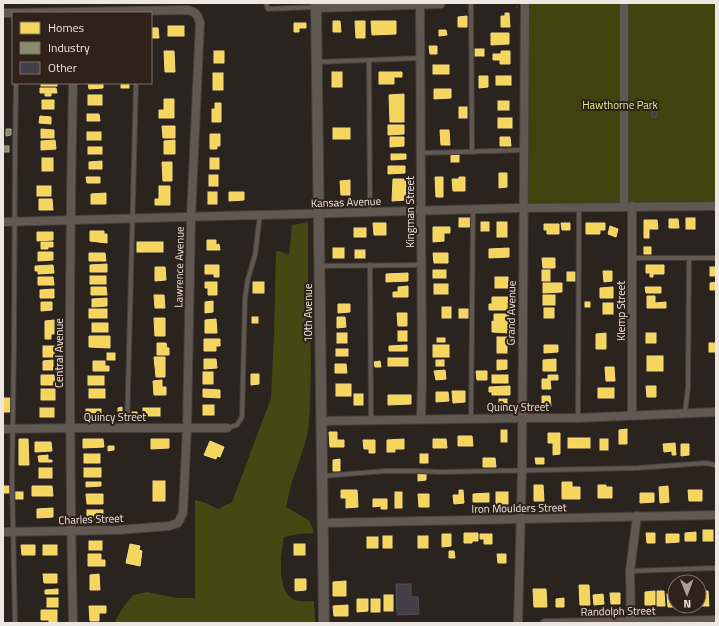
<svg xmlns="http://www.w3.org/2000/svg" width="719" height="626" viewBox="0 0 719 626" font-family="'Titillium Web',sans-serif">
<style>
.green{fill:#40430d}
.forest{fill:#464814}
.homes{fill:#f6d55c;stroke:#f4da84}
.industry{fill:#8c8c6e;stroke:#a9a790}
.building{fill:#433f48;stroke:#535050}
.lines{fill:none;stroke-linecap:round;stroke-linejoin:round}
.service-casing{stroke:#453e3a;stroke-width:6}
.minor-casing{stroke:#453e3a;stroke-width:10}
.tertiary-casing{stroke:#453e3a;stroke-width:12}
.path{stroke:#605853;stroke-width:1;stroke-dasharray:1 3;stroke-linecap:butt}
.service{stroke:#605851;stroke-width:4}
.minor{stroke:#605851;stroke-width:8}
.tertiary{stroke:#605851;stroke-width:10}
.labels{text-anchor:middle;dominant-baseline:central;stroke-width:4;stroke-linejoin:round;paint-order:stroke}
.park-label{font-size:11px;fill:#e2eb81;stroke:#2e221a}
.street-label{font-size:11px;fill:#eee6e0;stroke:#2e221a}
</style>
<rect width="100%" height="100%" fill="#2a231e"/>
<!-- green -->
<polygon class="green" points="525,3 716,3 716,206 524,208"/>
<!-- forest -->
<path class="forest" d="M 308,222 L 308,294 L 311,360 L 310,408 L 308,432 L 302,453 L 291,485 L 286,507 L 310,521 L 314,533 L 298,534 L 284,537 C 281,550 277,588 290,597 C 296,603 306,601 314,601 L 315,623 L 114,623 L 122,609 L 133,595 L 147,592 L 177,598 L 195,598 L 195,500 L 206,503 L 218,509 L 232,502 L 271,398 L 274,334 L 276,251 L 279,251 L 289,255 L 292,225 Z"/>
<!-- homes -->
<g class="homes">
<polygon points="505,13 509,13 510,27 501,27 501,16 505,16"/>
<polygon points="467,16 467,27 458,27 458,17"/>
<polygon points="333,21 340,21 341,32 333,32"/>
<polygon points="355,21 365,21 365,38 356,38"/>
<polygon points="371,21 396,21 396,34 372,35"/>
<polygon points="294,23 306,23 306,28 299,28 299,32 294,32"/>
<rect x="168" y="26" width="16" height="10"/>
<polygon points="151,28 158,28 159,38 151,38"/>
<polygon points="439,30 446,30 447,35 439,36"/>
<polygon points="491,33 509,33 509,44 491,45"/>
<polygon points="429,46 437,46 437,54 430,54"/>
<rect x="475" y="49" width="9" height="7"/>
<polygon points="164,51 174,51 175,72 165,72"/>
<rect x="214" y="51" width="10" height="12"/>
<polygon points="501,51 510,51 510,64 500,64 500,60 493,60 493,54 501,54"/>
<rect x="433" y="65" width="16" height="9"/>
<rect x="332" y="72" width="10" height="15"/>
<polygon points="379,72 402,72 402,77 394,77 394,84 379,84"/>
<rect x="213" y="73" width="10" height="17"/>
<polygon points="479,76 488,76 488,87 479,88"/>
<rect x="496" y="76" width="15" height="9"/>
<rect x="41" y="83" width="16" height="3"/>
<polygon points="88,83 103,83 103,88 89,89"/>
<rect x="121" y="83" width="8" height="5"/>
<polygon points="40,88 56,88 57,93 51,93 51,96 45,96 45,93 40,93"/>
<polygon points="434,89 451,89 451,98 434,99"/>
<polygon points="404,94 404,122 390,122 389,95"/>
<rect x="88" y="95" width="14" height="10"/>
<polygon points="164,99 174,99 174,118 159,118 159,110 164,110"/>
<rect x="42" y="100" width="12" height="9"/>
<rect x="498" y="101" width="11" height="9"/>
<polygon points="215,103 221,103 221,122 212,122 212,109 215,109"/>
<rect x="459" y="107" width="8" height="11"/>
<polygon points="87,114 99,114 100,121 87,121"/>
<polygon points="40,116 51,117 51,124 39,123"/>
<rect x="498" y="118" width="14" height="10"/>
<polygon points="388,125 404,125 404,134 388,135"/>
<polygon points="162,126 175,126 175,138 163,138"/>
<rect x="333" y="128" width="17" height="11"/>
<polygon points="41,129 54,130 54,138 41,138"/>
<polygon points="440,130 449,130 450,145 441,145"/>
<rect x="87" y="132" width="14" height="8"/>
<polygon points="210,134 220,134 220,146 217,146 217,149 210,149"/>
<polygon points="390,137 404,137 404,146 390,147"/>
<polygon points="500,137 510,137 511,146 500,146"/>
<polygon points="55,140 56,149 41,150 41,141"/>
<polygon points="175,140 175,154 164,154 164,141"/>
<rect x="88" y="147" width="14" height="7"/>
<polygon points="391,154 406,154 406,159 391,160"/>
<rect x="451" y="155" width="8" height="7"/>
<rect x="42" y="158" width="11" height="13"/>
<rect x="210" y="158" width="9" height="11"/>
<polygon points="102,161 102,169 89,169 89,162"/>
<polygon points="162,162 172,162 172,181 163,181"/>
<polygon points="388,166 405,166 405,173 388,174"/>
<polygon points="499,173 507,173 507,187 499,188"/>
<rect x="209" y="175" width="9" height="11"/>
<polygon points="86,177 100,177 100,183 87,183"/>
<polygon points="435,177 443,177 443,197 436,197"/>
<polygon points="459,177 465,177 465,191 453,191 452,179 459,179"/>
<polygon points="393,179 406,179 406,200 392,201"/>
<polygon points="350,180 350,195 341,195 340,181"/>
<rect x="37" y="186" width="14" height="10"/>
<polygon points="159,186 170,186 170,205 155,205 155,199 159,199"/>
<rect x="208" y="192" width="9" height="12"/>
<polygon points="229,192 244,192 244,200 229,201"/>
<polygon points="106,193 106,204 91,204 91,194"/>
<polygon points="39,199 52,199 53,210 39,210"/>
<rect x="459" y="218" width="11" height="9"/>
<rect x="686" y="218" width="9" height="11"/>
<polygon points="669,219 678,219 679,228 669,228"/>
<polygon points="644,220 657,220 658,229 649,229 649,238 644,238"/>
<rect x="481" y="222" width="8" height="9"/>
<rect x="497" y="222" width="10" height="15"/>
<polygon points="373,223 386,223 386,235 374,235"/>
<polygon points="561,223 570,223 570,230 562,230"/>
<polygon points="586,223 605,223 605,230 600,230 600,234 586,234"/>
<polygon points="544,224 559,224 559,234 547,234 547,230 544,230"/>
<polygon points="610,226 618,229 616,237 608,234"/>
<polygon points="433,227 450,227 450,233 444,233 444,241 433,242"/>
<rect x="354" y="228" width="12" height="9"/>
<polygon points="90,231 104,231 104,234 107,234 107,243 90,241"/>
<polygon points="37,232 53,232 53,240 37,241"/>
<polygon points="207,240 216,240 216,245 219,244 220,250 207,250"/>
<polygon points="41,242 53,242 53,247 48,247 48,249 41,249"/>
<rect x="137" y="242" width="26" height="10"/>
<rect x="644" y="247" width="7" height="7"/>
<rect x="333" y="248" width="11" height="10"/>
<polygon points="509,248 509,257 489,258 489,249"/>
<rect x="355" y="250" width="10" height="8"/>
<polygon points="38,252 53,252 53,260 38,261"/>
<polygon points="89,253 105,253 106,261 89,261"/>
<polygon points="433,253 448,253 448,263 434,263"/>
<polygon points="542,258 555,258 555,268 543,268"/>
<polygon points="107,264 107,272 90,272 90,265"/>
<polygon points="53,265 54,273 38,274 38,271 35,271 35,266"/>
<polygon points="205,265 219,265 219,277 214,277 214,274 205,274"/>
<polygon points="646,265 664,265 664,274 653,274 653,277 650,277 650,273 646,273"/>
<polygon points="155,267 165,267 166,280 155,281"/>
<rect x="710" y="267" width="6" height="9"/>
<rect x="433" y="270" width="13" height="8"/>
<rect x="542" y="270" width="8" height="11"/>
<polygon points="603,271 612,271 612,281 604,282"/>
<rect x="567" y="272" width="8" height="9"/>
<polygon points="408,273 408,281 386,282 386,274"/>
<rect x="90" y="276" width="16" height="8"/>
<polygon points="38,277 53,277 54,285 38,285"/>
<rect x="495" y="277" width="13" height="11"/>
<polygon points="205,282 217,282 217,295 208,295 208,288 205,288"/>
<rect x="253" y="282" width="11" height="11"/>
<polygon points="716,282 716,290 710,290 710,283"/>
<polygon points="543,283 562,283 562,292 543,293"/>
<rect x="434" y="284" width="14" height="10"/>
<polygon points="408,286 408,297 393,297 393,292 398,292 398,287"/>
<polygon points="91,287 106,287 107,295 91,295"/>
<polygon points="613,287 613,298 600,298 600,288"/>
<polygon points="645,287 661,287 661,293 646,293"/>
<polygon points="54,289 54,298 40,298 40,290"/>
<polygon points="154,295 164,295 165,308 155,308"/>
<rect x="543" y="295" width="12" height="10"/>
<polygon points="647,296 655,296 655,303 666,302 666,308 647,308"/>
<polygon points="492,297 509,297 509,310 489,310 489,304 492,304"/>
<polygon points="107,298 107,306 92,307 92,299"/>
<polygon points="213,301 213,312 205,313 205,302"/>
<polygon points="41,302 52,302 52,310 41,311"/>
<rect x="585" y="302" width="5" height="5"/>
<rect x="603" y="303" width="10" height="11"/>
<polygon points="338,304 350,304 350,312 338,313"/>
<rect x="442" y="307" width="9" height="11"/>
<rect x="544" y="308" width="10" height="10"/>
<rect x="89" y="309" width="18" height="9"/>
<rect x="459" y="309" width="9" height="9"/>
<polygon points="397,313 407,313 407,326 398,326"/>
<polygon points="494,314 509,314 508,333 492,332 492,321 494,322"/>
<rect x="252" y="317" width="6" height="6"/>
<polygon points="337,317 345,317 346,327 337,328"/>
<polygon points="154,318 165,318 165,336 155,336"/>
<polygon points="216,319 217,333 205,333 205,320"/>
<polygon points="54,320 54,334 51,334 51,339 45,339 45,321"/>
<rect x="92" y="323" width="16" height="9"/>
<rect x="398" y="331" width="9" height="10"/>
<rect x="337" y="333" width="10" height="10"/>
<polygon points="606,333 606,349 596,349 596,334"/>
<rect x="646" y="333" width="10" height="10"/>
<polygon points="89,336 110,336 110,348 89,347"/>
<rect x="497" y="337" width="10" height="16"/>
<rect x="437" y="338" width="8" height="4"/>
<polygon points="204,339 220,339 220,346 216,346 216,351 204,351"/>
<polygon points="157,343 166,343 167,348 169,348 169,355 157,355"/>
<rect x="709" y="343" width="7" height="9"/>
<polygon points="407,345 407,351 389,351 389,346"/>
<rect x="433" y="345" width="16" height="12"/>
<polygon points="544,345 558,345 558,352 544,353"/>
<rect x="43" y="346" width="11" height="11"/>
<rect x="336" y="349" width="12" height="7"/>
<rect x="107" y="353" width="8" height="7"/>
<rect x="647" y="356" width="16" height="15"/>
<polygon points="154,357 165,357 165,377 156,377"/>
<rect x="388" y="358" width="20" height="8"/>
<polygon points="204,359 216,359 217,368 204,369"/>
<polygon points="556,359 556,371 543,371 543,360"/>
<polygon points="53,360 53,370 43,370 43,361"/>
<rect x="436" y="360" width="8" height="6"/>
<polygon points="497,360 507,360 507,369 497,370"/>
<polygon points="93,361 105,361 105,366 109,366 109,371 93,371"/>
<polygon points="380,361 381,367 375,367 374,362"/>
<polygon points="335,364 346,364 347,373 335,373"/>
<polygon points="605,367 614,367 615,381 606,381"/>
<polygon points="445,370 446,379 436,380 434,371"/>
<polygon points="476,371 487,371 487,380 477,380"/>
<rect x="203" y="372" width="10" height="12"/>
<polygon points="251,374 259,374 259,384 251,385"/>
<polygon points="41,375 54,375 55,385 41,385"/>
<rect x="492" y="375" width="16" height="8"/>
<polygon points="548,375 558,375 558,380 550,380 551,389 542,389 542,379 548,379"/>
<rect x="88" y="376" width="16" height="9"/>
<polygon points="162,380 162,387 166,387 166,395 154,395 153,381"/>
<rect x="336" y="384" width="15" height="12"/>
<polygon points="510,386 510,395 492,395 492,392 489,392 489,387"/>
<polygon points="646,386 656,386 656,397 647,397"/>
<rect x="598" y="388" width="16" height="10"/>
<rect x="41" y="389" width="14" height="11"/>
<rect x="89" y="389" width="16" height="9"/>
<polygon points="203,389 220,390 220,398 203,397"/>
<polygon points="452,391 465,391 465,402 453,403"/>
<polygon points="436,392 448,392 449,401 436,402"/>
<rect x="354" y="394" width="9" height="11"/>
<polygon points="388,395 411,395 411,404 388,405"/>
<polygon points="542,396 550,396 551,406 542,406"/>
<rect x="3" y="398" width="7" height="14"/>
<rect x="499" y="399" width="8" height="7"/>
<rect x="203" y="405" width="11" height="10"/>
<polygon points="122,407 122,416 118,416 118,408"/>
<rect x="40" y="408" width="14" height="9"/>
<rect x="143" y="408" width="17" height="8"/>
<rect x="86" y="409" width="15" height="9"/>
<polygon points="132,412 137,412 137,418 132,419"/>
<polygon points="627,429 627,444 619,444 619,430"/>
<rect x="501" y="430" width="6" height="12"/>
<polygon points="329,432 337,432 337,440 344,440 344,447 330,447"/>
<polygon points="548,433 560,433 560,454 553,455 553,443 548,443"/>
<polygon points="458,436 472,436 473,446 458,446"/>
<rect x="568" y="438" width="22" height="10"/>
<polygon points="19,439 28,439 29,465 19,465"/>
<polygon points="83,439 103,439 104,447 83,448"/>
<polygon points="151,439 169,439 169,448 151,449"/>
<polygon points="404,439 404,449 395,449 395,452 387,452 387,440"/>
<polygon points="433,439 446,439 447,448 433,448"/>
<rect x="600" y="439" width="8" height="11"/>
<polygon points="363,440 375,440 375,453 369,453 369,449 364,449"/>
<polygon points="210,441 224,447 220,457 217,456 216,459 204,455"/>
<polygon points="35,442 51,442 52,451 35,452"/>
<polygon points="675,443 676,455 672,455 672,451 664,452 663,444"/>
<polygon points="681,444 689,444 689,455 681,456"/>
<polygon points="108,446 114,446 114,450 108,451"/>
<rect x="84" y="454" width="16" height="9"/>
<rect x="420" y="454" width="8" height="9"/>
<polygon points="48,455 48,460 52,460 52,462 39,462 38,456"/>
<polygon points="483,458 495,458 496,467 483,467"/>
<polygon points="535,458 544,458 544,464 536,464"/>
<polygon points="340,459 340,471 333,471 333,460"/>
<rect x="39" y="468" width="13" height="10"/>
<rect x="84" y="468" width="17" height="9"/>
<polygon points="418,474 426,474 426,480 418,481"/>
<rect x="153" y="481" width="12" height="20"/>
<polygon points="86,482 101,482 101,486 86,487"/>
<polygon points="562,482 572,482 572,487 580,487 580,499 562,499"/>
<polygon points="534,485 543,485 544,501 534,501"/>
<polygon points="598,485 606,485 606,487 612,487 612,498 598,498"/>
<rect x="3" y="486" width="7" height="7"/>
<polygon points="32,486 52,486 53,496 32,496"/>
<polygon points="668,486 669,502 660,503 659,487"/>
<polygon points="341,490 357,490 358,507 346,508 346,498 341,498"/>
<polygon points="459,490 463,490 464,503 454,504 453,495 459,495"/>
<polygon points="688,490 702,490 702,501 689,501"/>
<rect x="15" y="492" width="8" height="7"/>
<rect x="395" y="492" width="7" height="16"/>
<rect x="496" y="492" width="12" height="12"/>
<polygon points="489,493 489,502 473,502 473,494"/>
<polygon points="640,493 654,493 654,502 640,503"/>
<polygon points="86,494 103,494 103,504 87,504"/>
<polygon points="418,494 429,494 429,507 419,507"/>
<polygon points="373,499 387,499 387,509 381,509 381,506 373,507"/>
<polygon points="53,508 53,517 37,518 37,509"/>
<rect x="87" y="510" width="16" height="9"/>
<rect x="703" y="530" width="10" height="11"/>
<polygon points="696,532 696,541 685,541 685,533"/>
<polygon points="464,533 478,533 478,541 472,541 472,543 464,543"/>
<polygon points="646,533 655,533 655,543 647,543"/>
<polygon points="442,534 451,534 451,546 442,547"/>
<polygon points="480,534 492,534 492,544 484,544 484,539 480,539"/>
<polygon points="666,534 679,534 679,542 666,543"/>
<rect x="383" y="536" width="9" height="12"/>
<rect x="418" y="536" width="10" height="12"/>
<rect x="367" y="537" width="11" height="11"/>
<rect x="89" y="541" width="13" height="9"/>
<polygon points="130,544 140,546 139,550 142,551 140,566 126,563"/>
<rect x="294" y="544" width="11" height="11"/>
<polygon points="21,545 35,545 35,555 22,555"/>
<rect x="43" y="545" width="14" height="10"/>
<polygon points="449,551 454,551 455,558 449,558"/>
<polygon points="88,554 101,554 101,560 105,560 105,566 88,566"/>
<polygon points="497,554 506,554 506,563 498,563"/>
<polygon points="43,574 57,574 57,583 44,583"/>
<polygon points="99,574 100,590 90,590 90,575"/>
<polygon points="295,579 306,579 306,590 295,591"/>
<polygon points="346,581 346,596 333,596 333,582"/>
<polygon points="579,585 589,585 590,605 580,605"/>
<polygon points="58,589 58,594 45,594 45,590"/>
<polygon points="533,589 546,589 547,607 534,607"/>
<polygon points="655,591 655,605 645,605 645,592"/>
<polygon points="657,591 664,591 665,606 657,606"/>
<polygon points="701,591 708,591 709,606 701,606"/>
<polygon points="610,593 620,593 620,604 611,604"/>
<polygon points="675,593 675,606 678,607 668,607 667,594"/>
<polygon points="603,594 604,604 594,605 593,595"/>
<rect x="384" y="595" width="9" height="16"/>
<rect x="47" y="598" width="11" height="9"/>
<polygon points="564,598 564,607 556,607 556,599"/>
<polygon points="357,599 368,599 368,611 357,612"/>
<rect x="371" y="599" width="9" height="13"/>
<polygon points="348,605 348,616 334,616 333,606"/>
<polygon points="89,606 106,606 106,613 99,613 99,621 90,621"/>
<polygon points="41,610 57,610 57,623 49,623 49,620 41,620"/>
</g>
<!-- industry -->
<g class="industry">
<polygon points="6,129 11,129 11,135 6,136"/>
<rect x="3" y="146" width="6" height="6"/>
</g>
<!-- building -->
<g class="building">
<rect x="652" y="108" width="5" height="9"/>
<polygon points="396,584 411,584 411,597 418,597 419,614 397,615"/>
</g>
<g class="lines">
<defs>
<g id="service">
<polyline points="266,3 268,9 315,7"/>
<polyline points="471,3 472,152"/>
<polyline points="369,60 370,212"/>
<polyline points="318,62 421,58"/>
<polyline points="421,153 524,150"/>
<polyline points="633,258 716,258"/>
<polyline points="370,265 371,420"/>
<polyline points="320,266 421,265"/>
<polyline points="685,413 688,388 689,258"/>
<polyline points="471,418 473,209"/>
<polyline points="578,418 579,207"/>
<polyline points="127,428 136,83"/>
<polyline points="227,428 237,425 242,417 245,298 248,279 255,255 260,215"/>
<polyline points="323,476 385,471 417,471 441,472 638,468 706,463 716,465"/>
<polyline points="630,571 716,568"/>
<polyline points="15,623 12,478 14,342 15,147 16,83"/>
</g>
<g id="minor">
<polyline points="624,3 624,206"/>
<polyline points="420,4 422,377 421,419"/>
<polyline points="3,13 13,13"/>
<path d="M 73,83 C 69,263 69,443 73,623"/>
<polyline points="3,222 518,208 716,206"/>
<polyline points="632,415 632,206"/>
<polyline points="321,421 521,418 578,418 716,412"/>
<polyline points="3,429 70,428 227,428"/>
<polyline points="322,523 716,515"/>
<path d="M 3,532 L 118,530 L 169,526 L 178,523 L 183,513 L 187,428 L 191,217 L 200,23 C 198,15 196,12 188,10 L 15,13"/>
<polyline points="518,623 522,470 525,3"/>
<polyline points="545,623 716,620"/>
<polyline points="631,623 630,571 637,516"/>
</g>
<g id="tertiary">
<polyline points="316,3 324,623"/>
<polyline points="316,7 440,3"/>
</g>
</defs>
<!-- service casing -->
<use href="#service" class="service-casing"/>
<!-- minor casing -->
<use href="#minor" class="minor-casing"/>
<!-- tertiary casing -->
<use href="#tertiary" class="tertiary-casing"/>
<!-- path -->
<polyline class="path" points="517,3 517,10"/>
<!-- service -->
<use href="#service" class="service"/>
<!-- minor -->
<use href="#minor" class="minor"/>
<!-- tertiary -->
<use href="#tertiary" class="tertiary"/>
</g>
<g class="labels">
<!-- park labels -->
<g class="park-label">
<text x="620" y="105">Hawthorne Park</text>
</g>
<!-- street labels -->
<g class="street-label">
<text transform="translate(346 202) rotate(-2)">Kansas Avenue</text>
<text transform="translate(410 212) rotate(-90)">Kingman Street</text>
<text transform="translate(179 267) rotate(-89)">Lawrence Avenue</text>
<text transform="translate(621 311) rotate(-90)">Klemp Street</text>
<text transform="translate(308 313) rotate(-90)">10th Avenue</text>
<text transform="translate(511 313) rotate(-89)">Grand Avenue</text>
<text transform="translate(59 353) rotate(-90)">Central Avenue</text>
<text x="518" y="407">Quincy Street</text>
<text x="115" y="417">Quincy Street</text>
<text transform="translate(519 508) rotate(-1)">Iron Moulders Street</text>
<text transform="translate(91 519) rotate(-2)">Charles Street</text>
<text transform="translate(618 611) rotate(-1)">Randolph Street</text>
</g>
</g>
<!-- border -->
<rect width="719" height="626" fill="none" stroke="#eee6e0" stroke-width="8"/>
<!-- legend -->
<rect x="12" y="12" width="140" height="72" fill="#2e221a" stroke="#7b7069"/>
<rect x="20" y="22" width="20" height="12" fill="#f6d55c" stroke="#7b7069"/>
<text x="48" y="32" font-size="12" fill="#eee6e0">Homes</text>
<rect x="20" y="42" width="20" height="12" fill="#8c8c6e" stroke="#7b7069"/>
<text x="48" y="52" font-size="12" fill="#eee6e0">Industry</text>
<rect x="20" y="62" width="20" height="12" fill="#433f48" stroke="#7b7069"/>
<text x="48" y="72" font-size="12" fill="#eee6e0">Other</text>
<!-- north arrow -->
<g transform="translate(687 594) rotate(179)"><circle r="19" fill="#2e221a" stroke="#7b7069"/>
<path d="M0-3L7 15L0 10L-7 15Z" fill="#a9a29c"/>
<text y="-6" font-size="11" font-weight="bold" text-anchor="middle" fill="#eee6e0">N</text>
</g>
</svg>
